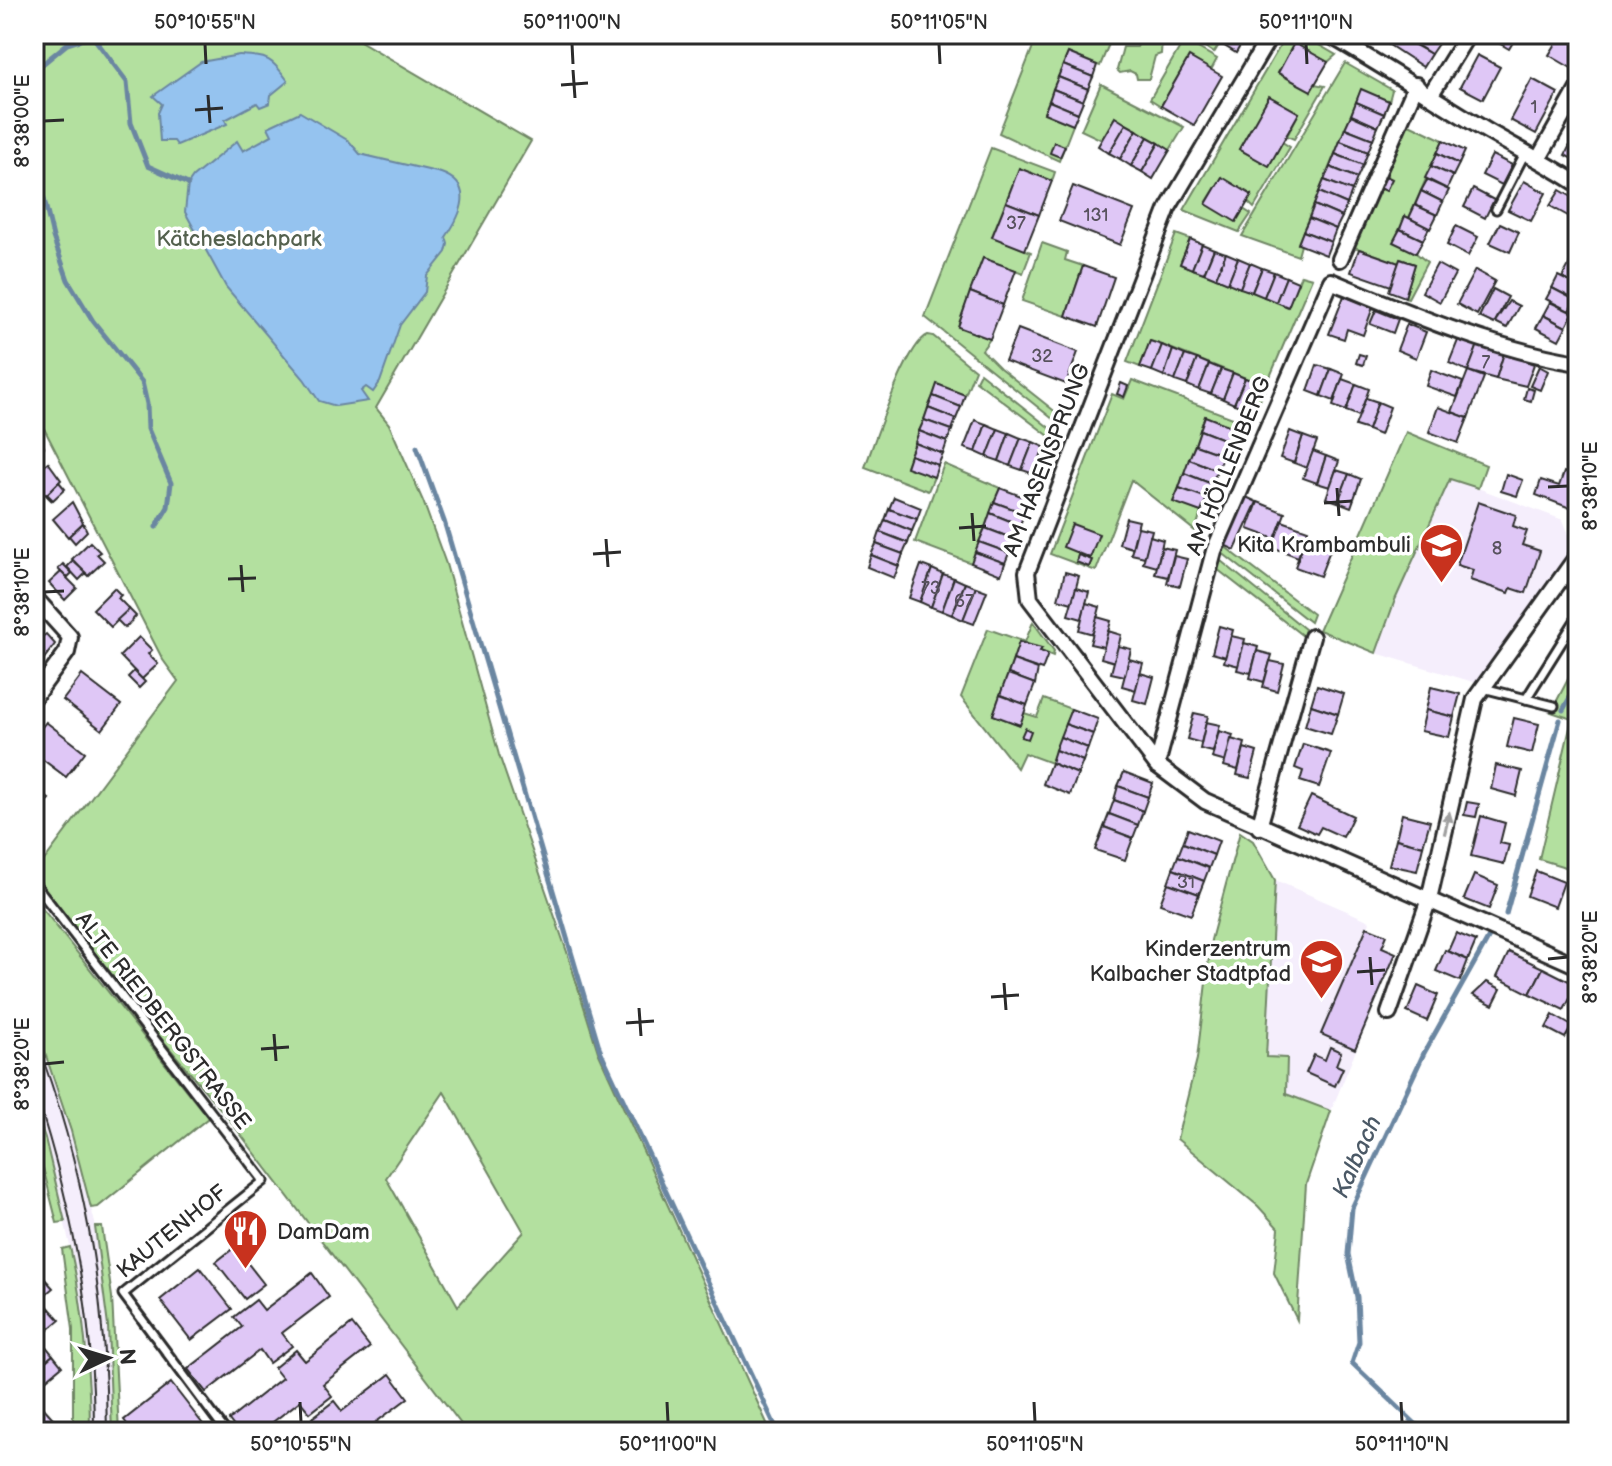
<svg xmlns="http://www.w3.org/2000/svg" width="1612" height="1466" viewBox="0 0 1612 1466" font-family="'Balsamiq Sans',sans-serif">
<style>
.built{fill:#f5eefc;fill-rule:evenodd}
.green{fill:#b3e09f;stroke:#6f8665;stroke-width:2;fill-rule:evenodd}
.water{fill:#95c3ef;stroke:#6b86a1;stroke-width:2}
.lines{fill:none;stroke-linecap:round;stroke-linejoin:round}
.stream{stroke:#6b86a1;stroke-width:5}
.building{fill:#dfc7f6;stroke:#2b2b2b;stroke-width:2}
.lane-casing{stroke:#2b2b2b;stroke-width:13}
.street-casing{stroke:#2b2b2b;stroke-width:20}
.lane{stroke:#fff;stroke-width:7}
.street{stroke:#fff;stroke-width:14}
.tram{stroke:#2b2b2b;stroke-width:2}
.oneway{fill:#a0a0a0}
.ticks{fill:none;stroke:#2b2b2b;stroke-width:3}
.labels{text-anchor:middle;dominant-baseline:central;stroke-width:7;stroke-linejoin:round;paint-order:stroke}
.number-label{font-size:18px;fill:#58525e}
.park-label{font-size:22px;fill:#54614e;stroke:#fff}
.street-label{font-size:22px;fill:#2b2b2b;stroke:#fff}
.poi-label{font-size:22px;fill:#2b2b2b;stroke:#fff;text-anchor:end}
.water-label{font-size:24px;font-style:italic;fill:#4b5966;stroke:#fff}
.neatline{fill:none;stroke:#2b2b2b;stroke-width:3}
.ticks-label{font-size:20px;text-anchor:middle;fill:#2b2b2b}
</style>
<rect width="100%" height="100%" fill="#fff"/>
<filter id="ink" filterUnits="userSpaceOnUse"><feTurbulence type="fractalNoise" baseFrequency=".0125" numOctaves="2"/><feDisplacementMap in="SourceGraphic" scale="16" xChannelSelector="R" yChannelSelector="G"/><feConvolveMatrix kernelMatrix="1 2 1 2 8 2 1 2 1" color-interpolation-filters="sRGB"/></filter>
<g filter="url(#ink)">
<!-- built -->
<g class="built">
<path d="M 1451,478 L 1563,520 L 1574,547 L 1480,684 L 1376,653 L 1395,600 ZM 1540,552 L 1526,592 L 1511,588 L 1509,593 L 1470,580 L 1473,570 L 1458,565 Z"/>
<polygon points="1275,880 1370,921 1368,927 1387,935 1383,947 1396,953 1331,1111 1286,1094 1266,1057"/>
<polygon points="34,1020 71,1131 95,1223 108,1326 112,1432 90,1432 90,1403 76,1272 45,1138 34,1106"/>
</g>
<!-- green -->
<g class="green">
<path d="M 34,34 L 348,34 L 531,141 L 376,408 L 389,424 L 423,501 L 446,564 L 499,755 L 567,952 L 598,1052 L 771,1432 L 467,1432 L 229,1119 L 155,1031 L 34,874 L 178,681 L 163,660 L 34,409 ZM 444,1092 L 524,1232 L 458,1306 L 386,1178 Z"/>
<polygon points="1038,34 1113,34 1100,66 1068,53 1044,113 1073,125 1059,161 999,133"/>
<polygon points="1136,34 1150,34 1152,43 1162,38 1161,54 1155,56 1149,79 1137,79 1136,74 1130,71 1120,73 1117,70 1123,47 1137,47 1139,43"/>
<polygon points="1186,34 1205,34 1220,43 1214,53"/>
<polygon points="1287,34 1300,34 1336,55 1328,62 1294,43 1311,91 1315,84 1325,86 1294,139 1287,136 1299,113 1269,96 1239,149 1269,166 1282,142 1290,147 1254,208 1222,177 1206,203 1243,209 1251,214 1239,232 1184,210"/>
<polygon points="1184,40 1217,59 1211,70 1189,57 1161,106 1150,99"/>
<polygon points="1345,63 1392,90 1389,101 1361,90 1298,243 1301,245 1298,256 1242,236"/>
<polygon points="1101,84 1184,127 1170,150 1115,118 1102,140 1081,130"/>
<polygon points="1407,123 1443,140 1409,218 1405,217 1394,241 1416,253 1427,262 1408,298 1405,297 1415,264 1401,259 1399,263 1354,247"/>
<polygon points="991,148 1055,172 1052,181 1019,169 992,236 1031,252 1023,273 983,258 958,326 990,339 982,350 1000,368 1062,417 1059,424 925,317"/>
<polygon points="1176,234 1190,239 1180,264 1288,306 1301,275 1312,278 1255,412 1246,408 1256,382 1162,345 1150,341 1140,367 1127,362"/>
<polygon points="1042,243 1067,252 1065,260 1083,266 1066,316 1022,301"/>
<path d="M 928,335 L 933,336 L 975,370 L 965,395 L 937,385 L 933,396 L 906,466 L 934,477 L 928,491 L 865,467 C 875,441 906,344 928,335 Z"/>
<polygon points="980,373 1056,433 1053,439 976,381"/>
<polygon points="1132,380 1241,421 1238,428 1205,417 1174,501 1201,512 1195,531 1131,480 1096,571 1050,554 1112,394 1124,399"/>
<polygon points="1406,432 1486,465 1478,488 1450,479 1395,600 1376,653 1319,630"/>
<polygon points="944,464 1000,488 971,563 915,542"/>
<polygon points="1224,546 1313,614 1310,622 1221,552"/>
<polygon points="1221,561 1305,629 1303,636 1217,569"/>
<polygon points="1033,622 1054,651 1053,656 1040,651 1041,648 1019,643 993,715 1020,725 1024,713 1037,717 1044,699 1071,709 1051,763 1024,753 1017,768 961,697 988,629 1025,642"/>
<polygon points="1578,660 1578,871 1539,859 1572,719 1551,712"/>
<polygon points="1240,832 1253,841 1275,880 1266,1057 1287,1058 1286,1094 1331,1111 1306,1184 1297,1320 1274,1273 1279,1229 1258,1206 1177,1139 1197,1059 1211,940"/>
<polygon points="34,898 208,1118 98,1207 91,1208 71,1131 34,1020"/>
<polygon points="34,1106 45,1138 65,1222 57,1223 34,1132"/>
<polygon points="95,1227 102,1227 112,1297 119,1432 112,1432 108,1326"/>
<path d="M 70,1247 C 83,1303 90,1375 90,1432 L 73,1432 L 73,1329 L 62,1249 Z"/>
</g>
<!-- water -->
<g class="water">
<path d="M 239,55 C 268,57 271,57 288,81 L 271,95 L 270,103 L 260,107 L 257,103 L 225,120 L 227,124 L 177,145 L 174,141 L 160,141 L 158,113 L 162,104 L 153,96 L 201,62 Z"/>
<path d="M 300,112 L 349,141 L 360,154 L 441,173 C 476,185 461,215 446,237 L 448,244 L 446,252 L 427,276 L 425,292 L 400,325 L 380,382 L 373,392 L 366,387 L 361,391 L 368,401 L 336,406 L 319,401 L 304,379 L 226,287 L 185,212 L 188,184 L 193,177 L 237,141 L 243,151 L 272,135 L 268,127 Z"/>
</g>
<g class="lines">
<!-- stream -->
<g class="stream">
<polyline points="91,34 127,82 131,123 148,166 188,184"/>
<polyline points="135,35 138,34"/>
<polyline points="34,71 67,44 93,36"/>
<polyline points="34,157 53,237 68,280 93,321 142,382 147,404 148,429 171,483 168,507 156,527"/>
<polyline points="417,447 444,521 600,1050 778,1432"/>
<polyline points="1563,710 1578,683"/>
<polyline points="1506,914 1560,720"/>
<polyline points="1424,1432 1352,1363 1359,1342 1357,1297 1348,1254 1352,1208 1424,1053 1490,935"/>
</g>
</g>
<!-- building -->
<g class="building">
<polygon points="1205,34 1247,34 1236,53"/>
<polygon points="1383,34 1395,34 1431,54 1423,67 1380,39"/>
<polygon points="1413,34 1436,34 1434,38 1440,41 1431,54 1409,40"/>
<polygon points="1488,34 1518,34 1509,49 1487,36"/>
<polygon points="1562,34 1571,34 1578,38 1578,61 1573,69 1549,55"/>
<polygon points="1294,43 1328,62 1311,91 1278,73"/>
<polygon points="1068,53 1097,65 1093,77 1063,65"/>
<polygon points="1477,55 1500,67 1483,99 1460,87"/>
<polygon points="1189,57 1222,76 1194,125 1161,106"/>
<polygon points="1063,65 1093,77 1088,89 1058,77"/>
<polygon points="1058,77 1088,89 1083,101 1053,89"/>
<polygon points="1532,79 1558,93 1536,134 1510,120"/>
<polygon points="1053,89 1083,101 1078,113 1049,101"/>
<polygon points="1361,89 1389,101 1384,114 1356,102"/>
<polygon points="1269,96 1299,113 1269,166 1239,149"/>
<polygon points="1049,101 1078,113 1073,125 1044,113"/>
<polygon points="1356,102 1384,114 1378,127 1351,115"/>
<polygon points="1351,115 1378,127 1373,139 1345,128"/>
<polygon points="1115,117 1126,124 1109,153 1098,146"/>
<polygon points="1126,124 1137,130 1120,159 1109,153"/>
<polygon points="1345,128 1373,139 1368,152 1340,141"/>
<polygon points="1578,129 1578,162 1565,155"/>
<polygon points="1137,130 1148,137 1131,166 1120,159"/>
<polygon points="1148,137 1159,143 1142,172 1131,166"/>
<polygon points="1443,140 1465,151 1459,164 1437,153"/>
<polygon points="1340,141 1368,152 1363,165 1335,154"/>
<polygon points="1054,142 1065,146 1060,157 1050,153"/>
<polygon points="1159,143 1170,150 1153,179 1142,172"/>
<polygon points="1437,153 1459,164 1453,176 1431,166"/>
<polygon points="1335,154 1363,165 1357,178 1330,167"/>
<polygon points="1492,155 1512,165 1502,185 1482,175"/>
<polygon points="1431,166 1453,176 1447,189 1425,178"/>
<polygon points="1330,167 1357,178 1352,191 1324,180"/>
<polygon points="1019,168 1052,181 1039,215 1006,202"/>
<polygon points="1386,176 1392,179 1386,191 1380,188"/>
<polygon points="1222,177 1252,195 1236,222 1206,204"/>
<polygon points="1324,180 1352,191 1347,204 1319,192"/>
<polygon points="1427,180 1449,190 1443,202 1421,191"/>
<polygon points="1524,181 1546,193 1531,221 1508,210"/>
<polygon points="1073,186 1134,210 1120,245 1059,221"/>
<polygon points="1473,189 1494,200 1485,218 1464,207"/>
<polygon points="1560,190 1577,200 1568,216 1550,206"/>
<polygon points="1421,191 1443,202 1437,215 1415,205"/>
<polygon points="1319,192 1347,204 1342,217 1314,205"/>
<polygon points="1006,202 1039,215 1025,250 992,237"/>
<polygon points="1314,205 1342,217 1336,229 1309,218"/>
<polygon points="1415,205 1437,215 1430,229 1409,218"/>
<polygon points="1405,216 1429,228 1423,240 1400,229"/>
<polygon points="1309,218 1336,229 1331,242 1303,231"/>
<polygon points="1500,223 1519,232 1510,252 1490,243"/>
<polygon points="1456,226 1478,237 1468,256 1447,245"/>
<polygon points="1400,229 1423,240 1416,253 1393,242"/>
<polygon points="1303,231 1331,242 1326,255 1298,244"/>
<polygon points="1190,239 1202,244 1192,269 1180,264"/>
<polygon points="1202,244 1214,249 1204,273 1192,269"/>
<polygon points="1214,249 1226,253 1216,278 1204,273"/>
<polygon points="1359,249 1399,263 1391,286 1351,272"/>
<polygon points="1576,252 1578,253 1578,270 1569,265"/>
<polygon points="1226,253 1238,258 1228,283 1216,278"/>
<polygon points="983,258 1016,270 1003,305 970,292"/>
<polygon points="1238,258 1250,263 1240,288 1228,283"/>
<polygon points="1400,259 1415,264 1405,297 1389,291"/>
<polygon points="1250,263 1262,268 1252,292 1240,288"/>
<polygon points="1437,264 1455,274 1440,302 1422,292"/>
<polygon points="1569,265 1578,270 1578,286 1562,278"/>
<polygon points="1083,266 1114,277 1097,327 1066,316"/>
<polygon points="1262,268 1274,272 1264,297 1252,292"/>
<polygon points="1475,270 1495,281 1477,315 1457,304"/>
<polygon points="1274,272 1286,277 1276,302 1264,297"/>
<polygon points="1558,276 1578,286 1575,300 1552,288"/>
<polygon points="1286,277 1298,282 1288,307 1276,302"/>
<polygon points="1552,288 1575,300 1569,311 1546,299"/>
<polygon points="1493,289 1508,297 1494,324 1479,317"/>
<polygon points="970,292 1003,305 990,339 958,327"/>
<polygon points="1344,296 1373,307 1363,335 1347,329 1344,339 1329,334"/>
<polygon points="1509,301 1519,306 1507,328 1495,322"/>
<polygon points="1550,302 1573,313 1566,327 1543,315"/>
<polygon points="1376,310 1398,319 1393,333 1370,324"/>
<polygon points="1543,315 1566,327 1559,340 1536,328"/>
<polygon points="1407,324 1426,332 1416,358 1397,350"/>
<polygon points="1018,329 1078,352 1066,384 1005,361"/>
<polygon points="1459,338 1478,345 1468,371 1449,363"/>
<polygon points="1150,341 1162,345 1152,371 1140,367"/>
<polygon points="1162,345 1173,350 1164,376 1152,371"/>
<polygon points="1478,345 1504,353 1496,379 1468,371"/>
<polygon points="1173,350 1185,355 1175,381 1164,376"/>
<polygon points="1504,353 1534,364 1526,386 1496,379"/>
<polygon points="1359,354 1366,356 1363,365 1356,363"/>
<polygon points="1185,355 1197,359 1187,385 1175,381"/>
<polygon points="1197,359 1209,364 1199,390 1187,385"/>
<polygon points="1209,364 1221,369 1211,394 1199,390"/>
<polygon points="1317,365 1331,369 1321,396 1308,391"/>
<polygon points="1539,366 1548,371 1540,390 1530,386"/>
<polygon points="1221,369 1233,373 1223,399 1211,394"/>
<polygon points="1331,369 1344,374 1334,401 1321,396"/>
<polygon points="1431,370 1463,382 1457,397 1426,386"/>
<polygon points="1468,371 1484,377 1468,418 1452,412"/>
<polygon points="1233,373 1245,378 1234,404 1223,399"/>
<polygon points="1245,378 1256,382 1246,408 1234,404"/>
<polygon points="1342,379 1356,384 1346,411 1333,406"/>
<polygon points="1121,383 1128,386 1124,397 1117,394"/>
<polygon points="937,384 965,395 961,407 933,396"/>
<polygon points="1356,384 1369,389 1359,416 1346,411"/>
<polygon points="1527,388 1534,390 1531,401 1524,399"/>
<polygon points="933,396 961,407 956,419 928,408"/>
<polygon points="1366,398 1378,402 1368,430 1355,426"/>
<polygon points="1378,402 1390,407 1380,435 1368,430"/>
<polygon points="1438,407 1468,418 1458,443 1429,432"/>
<polygon points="928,408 956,419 952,430 924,420"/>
<polygon points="1205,416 1233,427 1228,441 1200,430"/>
<polygon points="924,420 952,430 947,442 919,431"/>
<polygon points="975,420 986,424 976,452 964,448"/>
<polygon points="986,424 998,429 987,457 976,452"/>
<polygon points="998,429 1009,433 999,461 987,457"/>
<polygon points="1200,430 1228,441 1223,455 1195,445"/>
<polygon points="919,431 947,442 943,454 915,443"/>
<polygon points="1290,431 1303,436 1294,463 1280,458"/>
<polygon points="1009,433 1021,438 1010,466 999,461"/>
<polygon points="1303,436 1317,441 1307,468 1294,463"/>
<polygon points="39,438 44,447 34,456 34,444"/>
<polygon points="1021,438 1033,442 1022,470 1010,466"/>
<polygon points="1033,442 1044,447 1034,474 1022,470"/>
<polygon points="915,443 943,454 938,465 910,455"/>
<polygon points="1195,445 1223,455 1217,470 1189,459"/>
<polygon points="1313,451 1326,456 1317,483 1303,478"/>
<polygon points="910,455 938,465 934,477 906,467"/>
<polygon points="1326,456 1339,461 1330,487 1317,483"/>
<polygon points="1189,459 1217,470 1212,484 1184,473"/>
<polygon points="48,462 61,480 47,494 52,501 34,483 34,473"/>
<polygon points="1336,470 1349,474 1338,502 1326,498"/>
<polygon points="1564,472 1578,478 1578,511 1536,495 1541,480 1559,486"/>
<polygon points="1184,473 1212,484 1207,498 1179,488"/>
<polygon points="1349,474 1361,479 1351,507 1338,502"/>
<polygon points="1506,474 1523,480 1517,496 1501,491"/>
<polygon points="59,482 65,489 53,500 47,494"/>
<polygon points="1000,488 1029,499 1024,513 994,502"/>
<polygon points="1179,488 1207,498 1201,512 1173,502"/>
<polygon points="894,497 921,508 917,519 889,509"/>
<polygon points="1246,497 1257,502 1235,550 1224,545"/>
<polygon points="72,502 83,523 68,537 53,519"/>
<polygon points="994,502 1024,513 1020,525 990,513"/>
<polygon points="1258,502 1285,513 1275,539 1248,529"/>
<polygon points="1478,502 1516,515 1513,526 1527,531 1522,545 1540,551 1526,593 1511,588 1509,593 1470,580 1473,570 1457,565"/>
<polygon points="889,509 917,519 912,531 885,520"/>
<polygon points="990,513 1020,525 1014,539 985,528"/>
<polygon points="1126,518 1139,521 1132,548 1119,544"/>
<polygon points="885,520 912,531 908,543 880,532"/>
<polygon points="1282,521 1308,530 1298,557 1272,547"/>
<polygon points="83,523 87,531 75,543 69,536"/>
<polygon points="1072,524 1099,534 1090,558 1063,547"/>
<polygon points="1138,527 1152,530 1145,557 1131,554"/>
<polygon points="985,528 1014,539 1009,553 979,542"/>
<polygon points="880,532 908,543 903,554 876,544"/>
<polygon points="1150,536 1163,540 1157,567 1143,563"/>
<polygon points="1305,540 1330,550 1320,576 1295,567"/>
<polygon points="90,542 100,552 97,554 104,561 88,576 72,559"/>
<polygon points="979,542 1009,553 1005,563 975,552"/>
<polygon points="876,544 903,554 899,566 871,555"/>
<polygon points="1162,547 1175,550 1168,577 1155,574"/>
<polygon points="975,552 1005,563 1001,575 971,563"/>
<polygon points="871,555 899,566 894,578 867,567"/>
<polygon points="1078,555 1092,560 1089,567 1076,562"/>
<polygon points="1174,556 1187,559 1180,586 1167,583"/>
<polygon points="73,561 86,573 79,580 67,567"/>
<polygon points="63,564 72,573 67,578 58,569"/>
<polygon points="921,565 932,569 920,602 909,598"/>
<polygon points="932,569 943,574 931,607 920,602"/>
<polygon points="61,572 77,588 65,600 49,583"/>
<polygon points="1065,572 1079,576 1072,603 1058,599"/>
<polygon points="943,574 954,578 942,611 931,607"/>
<polygon points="954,578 965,583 952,615 942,611"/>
<polygon points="965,583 976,587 963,620 952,615"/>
<polygon points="976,587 987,591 974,624 963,620"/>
<polygon points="114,588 121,595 118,598 129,609 111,627 93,609"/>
<polygon points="1076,588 1089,592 1082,619 1068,615"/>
<polygon points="1086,603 1100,607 1093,634 1079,630"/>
<polygon points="129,609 136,616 125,628 117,620"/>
<polygon points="1097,617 1111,621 1104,647 1090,644"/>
<polygon points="34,622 40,628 37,631 42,637 46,634 55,644 34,672"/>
<polygon points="1219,626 1233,630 1226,657 1212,653"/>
<polygon points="1108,631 1121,635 1115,662 1101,658"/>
<polygon points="1231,636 1245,639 1239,666 1224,662"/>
<polygon points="139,637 152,650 148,654 158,664 142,679 120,656"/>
<polygon points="1019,642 1042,648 1040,651 1048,654 1042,670 1013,660"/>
<polygon points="1244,643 1258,647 1251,673 1237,670"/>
<polygon points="1118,646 1131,649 1125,676 1111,673"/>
<polygon points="1257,651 1272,655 1264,682 1250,678"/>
<polygon points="1129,659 1143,663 1136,690 1122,686"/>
<polygon points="1013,660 1038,669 1035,684 1008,674"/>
<polygon points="1270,661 1284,664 1277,691 1263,687"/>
<polygon points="134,671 145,682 139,688 128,677"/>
<polygon points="1140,673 1154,677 1147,704 1133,700"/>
<polygon points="1008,674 1035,684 1027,705 1000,695"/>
<polygon points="82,675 121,705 102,730 63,700"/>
<polygon points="1317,685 1344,694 1338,714 1311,705"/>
<polygon points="1431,687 1460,694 1454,717 1426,710"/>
<polygon points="1000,695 1027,705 1020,725 993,715"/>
<polygon points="1311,705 1338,714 1331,734 1305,726"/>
<polygon points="1071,709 1098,719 1093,734 1065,724"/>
<polygon points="1426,710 1454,717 1449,737 1421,731"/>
<polygon points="1194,713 1208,716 1201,743 1187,739"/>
<polygon points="1514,718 1539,724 1532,753 1507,747"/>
<polygon points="46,722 85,752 66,777 34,753 34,737"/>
<polygon points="1206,722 1220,725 1213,752 1200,749"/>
<polygon points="1065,724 1093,734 1088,748 1060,737"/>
<polygon points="1025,728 1031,731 1028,739 1021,737"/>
<polygon points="1219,731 1233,735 1226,762 1212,758"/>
<polygon points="1060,737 1088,748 1083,761 1055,750"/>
<polygon points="1231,739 1245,743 1238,770 1224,766"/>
<polygon points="1303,744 1331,753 1319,787 1300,781 1303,771 1295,768"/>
<polygon points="1244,748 1257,752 1250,778 1237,775"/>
<polygon points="1055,750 1083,761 1078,774 1051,763"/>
<polygon points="1051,763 1078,774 1070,795 1043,784"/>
<polygon points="1496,765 1522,771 1516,796 1491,789"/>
<polygon points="1124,772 1153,783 1148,797 1118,786"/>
<polygon points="1118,786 1148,797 1143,811 1114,800"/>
<polygon points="34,788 49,799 34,819"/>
<polygon points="1311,796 1353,816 1343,837 1321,827 1317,834 1297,825"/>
<polygon points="1114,800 1143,811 1138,825 1109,814"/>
<polygon points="1467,802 1479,804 1476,817 1464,815"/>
<polygon points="1109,814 1138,825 1133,838 1104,827"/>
<polygon points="1402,814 1430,821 1423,846 1396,839"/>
<polygon points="1481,816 1505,823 1500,843 1509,845 1504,864 1471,856"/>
<polygon points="1104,827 1133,838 1125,860 1095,850"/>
<polygon points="1188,829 1219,841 1214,855 1183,843"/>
<polygon points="1396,839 1423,846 1417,871 1389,865"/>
<polygon points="1183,843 1214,855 1209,868 1178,856"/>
<polygon points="1178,856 1209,868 1204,881 1173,869"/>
<polygon points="1173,869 1204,881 1199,894 1168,883"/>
<polygon points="1536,871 1564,882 1555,907 1527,896"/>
<polygon points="1474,875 1498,885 1489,909 1464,899"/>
<polygon points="1168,883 1199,894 1191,915 1160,904"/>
<polygon points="1367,927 1387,935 1382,947 1396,953 1355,1049 1321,1034"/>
<polygon points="1456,933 1476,941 1468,960 1448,951"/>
<polygon points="1445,950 1468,960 1460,981 1436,971"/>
<polygon points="1509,952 1543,968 1530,994 1497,977"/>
<polygon points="1543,968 1577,985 1564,1010 1530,994"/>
<polygon points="1487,982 1501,989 1493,1005 1473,995"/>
<polygon points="1418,986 1438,995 1427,1021 1407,1012"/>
<polygon points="1553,1015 1572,1026 1565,1038 1546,1028"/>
<polygon points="1330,1047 1341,1052 1336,1065 1343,1068 1335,1086 1306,1073 1314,1055 1325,1060"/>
<polygon points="34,1209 45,1222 34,1231"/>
<polygon points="235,1247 264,1284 245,1299 216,1262"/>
<polygon points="128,1260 132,1266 122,1273 118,1266"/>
<polygon points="34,1266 43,1277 34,1285"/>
<polygon points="200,1268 232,1309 191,1340 160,1300"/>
<polygon points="312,1273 329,1297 282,1333 292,1346 269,1363 260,1350 206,1392 188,1369 242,1327 234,1317 256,1300 264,1310"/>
<polygon points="43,1277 53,1288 34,1304 34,1285"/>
<polygon points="41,1298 50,1309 34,1323 34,1304"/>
<polygon points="50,1309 60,1320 41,1336 34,1328 34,1323"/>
<polygon points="352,1324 370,1347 323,1384 332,1396 310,1413 300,1401 260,1432 238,1432 229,1420 282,1378 274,1368 296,1350 305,1361"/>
<polygon points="44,1344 53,1355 34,1371 34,1352"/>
<polygon points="53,1355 62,1366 43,1382 34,1371"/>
<polygon points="390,1374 408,1398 363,1432 315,1432 320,1428 312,1418 334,1401 342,1411"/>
<polygon points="171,1383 209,1432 133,1432 124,1420"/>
<polygon points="42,1406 59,1425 51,1432 45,1432 34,1419 34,1413"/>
<polygon points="34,1419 45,1432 34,1432"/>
</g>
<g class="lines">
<defs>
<g id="lane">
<polyline points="1496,209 1525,153"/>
<polyline points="1483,688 1554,706"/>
<polyline points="1526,699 1578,616"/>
<polyline points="34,883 264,1181 123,1294 226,1432"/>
</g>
<g id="street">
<polyline points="1271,34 1168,208 1027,572 1030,599 1157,765 1205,801 1578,966"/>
<path d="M 1328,34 C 1382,65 1434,99 1487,131 C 1518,149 1548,164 1578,184"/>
<polyline points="1431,94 1468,34"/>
<polyline points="1539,158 1578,89"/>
<polyline points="1340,259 1416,85"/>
<polyline points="34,597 70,637 67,652 34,697"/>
<path d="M 1157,765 L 1214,551 L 1331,281 C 1411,314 1492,349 1578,363"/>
<polyline points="1259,827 1312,637"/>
<polyline points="1389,1013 1429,899 1475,699 1578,555"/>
</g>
</defs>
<!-- lane casing -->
<use href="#lane" class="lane-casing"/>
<!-- street casing -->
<use href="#street" class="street-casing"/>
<!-- lane -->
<use href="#lane" class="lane"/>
<!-- street -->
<use href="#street" class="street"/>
<!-- tram -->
<g class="tram">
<path d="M 34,1035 C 84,1166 106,1291 107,1432"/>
<path d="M 34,1088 C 70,1198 94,1315 94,1432"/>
</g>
</g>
<!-- one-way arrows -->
<defs><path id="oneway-solid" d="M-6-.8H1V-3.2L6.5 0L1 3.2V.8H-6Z" transform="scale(2)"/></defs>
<use class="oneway" href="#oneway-solid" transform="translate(1447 823) rotate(-77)"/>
</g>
<!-- ticks -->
<path class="ticks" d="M 205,44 L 206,64M 572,44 L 573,64M 939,44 L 940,64M 1306,44 L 1307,64M 573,70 L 575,98M 561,85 L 588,83M 208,95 L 210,123M 195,110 L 223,108M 44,121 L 64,120M 1548,487 L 1568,486M 1337,488 L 1339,516M 1324,503 L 1352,501M 972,513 L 974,541M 959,528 L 986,526M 606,539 L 608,567M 593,554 L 621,552M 241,565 L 243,592M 228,579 L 256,578M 44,592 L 64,591M 1370,957 L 1372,985M 1548,959 L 1568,957M 1357,972 L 1385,970M 1004,983 L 1006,1010M 991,997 L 1019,995M 639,1008 L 641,1036M 626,1023 L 654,1021M 274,1034 L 276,1061M 261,1049 L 289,1047M 44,1064 L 64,1062M 300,1402 L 301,1422M 667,1402 L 668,1422M 1034,1402 L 1035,1422M 1401,1402 L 1402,1422"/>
<!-- icons -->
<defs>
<symbol id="school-pin" viewBox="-11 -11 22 30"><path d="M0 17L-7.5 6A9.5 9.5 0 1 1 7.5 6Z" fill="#c8321e" stroke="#fff"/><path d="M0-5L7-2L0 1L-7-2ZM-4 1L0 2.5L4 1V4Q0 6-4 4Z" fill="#fff"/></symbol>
<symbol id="restaurant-pin" viewBox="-11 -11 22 30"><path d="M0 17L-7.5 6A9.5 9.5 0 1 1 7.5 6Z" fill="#c8321e" stroke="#fff"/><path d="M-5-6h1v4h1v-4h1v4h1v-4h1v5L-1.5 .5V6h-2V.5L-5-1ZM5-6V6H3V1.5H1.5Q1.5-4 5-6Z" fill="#fff"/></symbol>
</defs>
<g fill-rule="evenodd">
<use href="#school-pin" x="1416" y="520" width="51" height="69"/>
<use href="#school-pin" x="1296" y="936" width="51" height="69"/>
<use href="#restaurant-pin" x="220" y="1206" width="51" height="69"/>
</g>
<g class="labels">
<!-- number labels -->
<g class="number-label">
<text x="1534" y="107">1</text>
<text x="1096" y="215">131</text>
<text x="1016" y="223">37</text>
<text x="1042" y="356">32</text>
<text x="1486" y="362">7</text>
<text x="1497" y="548">8</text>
<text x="931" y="588">73</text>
<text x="964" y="601">67</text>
<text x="1186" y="882">31</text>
</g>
<!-- park labels -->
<g class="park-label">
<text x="239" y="239">Kätcheslachpark</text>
</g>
<!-- street labels -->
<g class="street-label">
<text transform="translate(1047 460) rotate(-69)">AM HASENSPRUNG</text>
<text transform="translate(1229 466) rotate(-68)">AM HÖLLENBERG</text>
<text transform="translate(163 1021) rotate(52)">ALTE RIEDBERGSTRASSE</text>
<text transform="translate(172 1232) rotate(-39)">KAUTENHOF</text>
</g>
<!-- poi labels -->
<g class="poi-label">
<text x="1411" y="545">Kita Krambambuli</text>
<text x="1291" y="949">Kinderzentrum<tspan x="1291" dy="25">Kalbacher Stadtpfad</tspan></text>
<text x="277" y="1232" text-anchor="start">DamDam</text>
</g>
<!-- water labels -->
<g class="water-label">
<text transform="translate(1357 1157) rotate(-66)">Kalbach</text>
</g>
</g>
<!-- margin -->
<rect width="1612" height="1466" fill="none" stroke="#fff" stroke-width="88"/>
<!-- north arrow -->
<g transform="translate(108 1358) rotate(86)" stroke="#ffffff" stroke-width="6" paint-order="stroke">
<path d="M0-6L14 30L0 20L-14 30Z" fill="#2b2b2b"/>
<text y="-12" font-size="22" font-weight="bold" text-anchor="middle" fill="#2b2b2b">N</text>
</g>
<rect x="44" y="44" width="1524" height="1378" class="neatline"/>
<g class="ticks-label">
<text x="205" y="29">50°10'55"N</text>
<text x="572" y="29">50°11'00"N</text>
<text x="939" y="29">50°11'05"N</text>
<text x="1306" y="29">50°11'10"N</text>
<text transform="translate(22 121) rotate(-90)" y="7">8°38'00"E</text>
<text transform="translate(1590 486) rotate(-90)" y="7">8°38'10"E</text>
<text transform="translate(22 592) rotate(-90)" y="7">8°38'10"E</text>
<text transform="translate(1590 957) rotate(-90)" y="7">8°38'20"E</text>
<text transform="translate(22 1064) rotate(-90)" y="7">8°38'20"E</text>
<text x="301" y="1451">50°10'55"N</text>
<text x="668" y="1451">50°11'00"N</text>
<text x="1035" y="1451">50°11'05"N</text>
<text x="1402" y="1451">50°11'10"N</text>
</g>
</svg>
